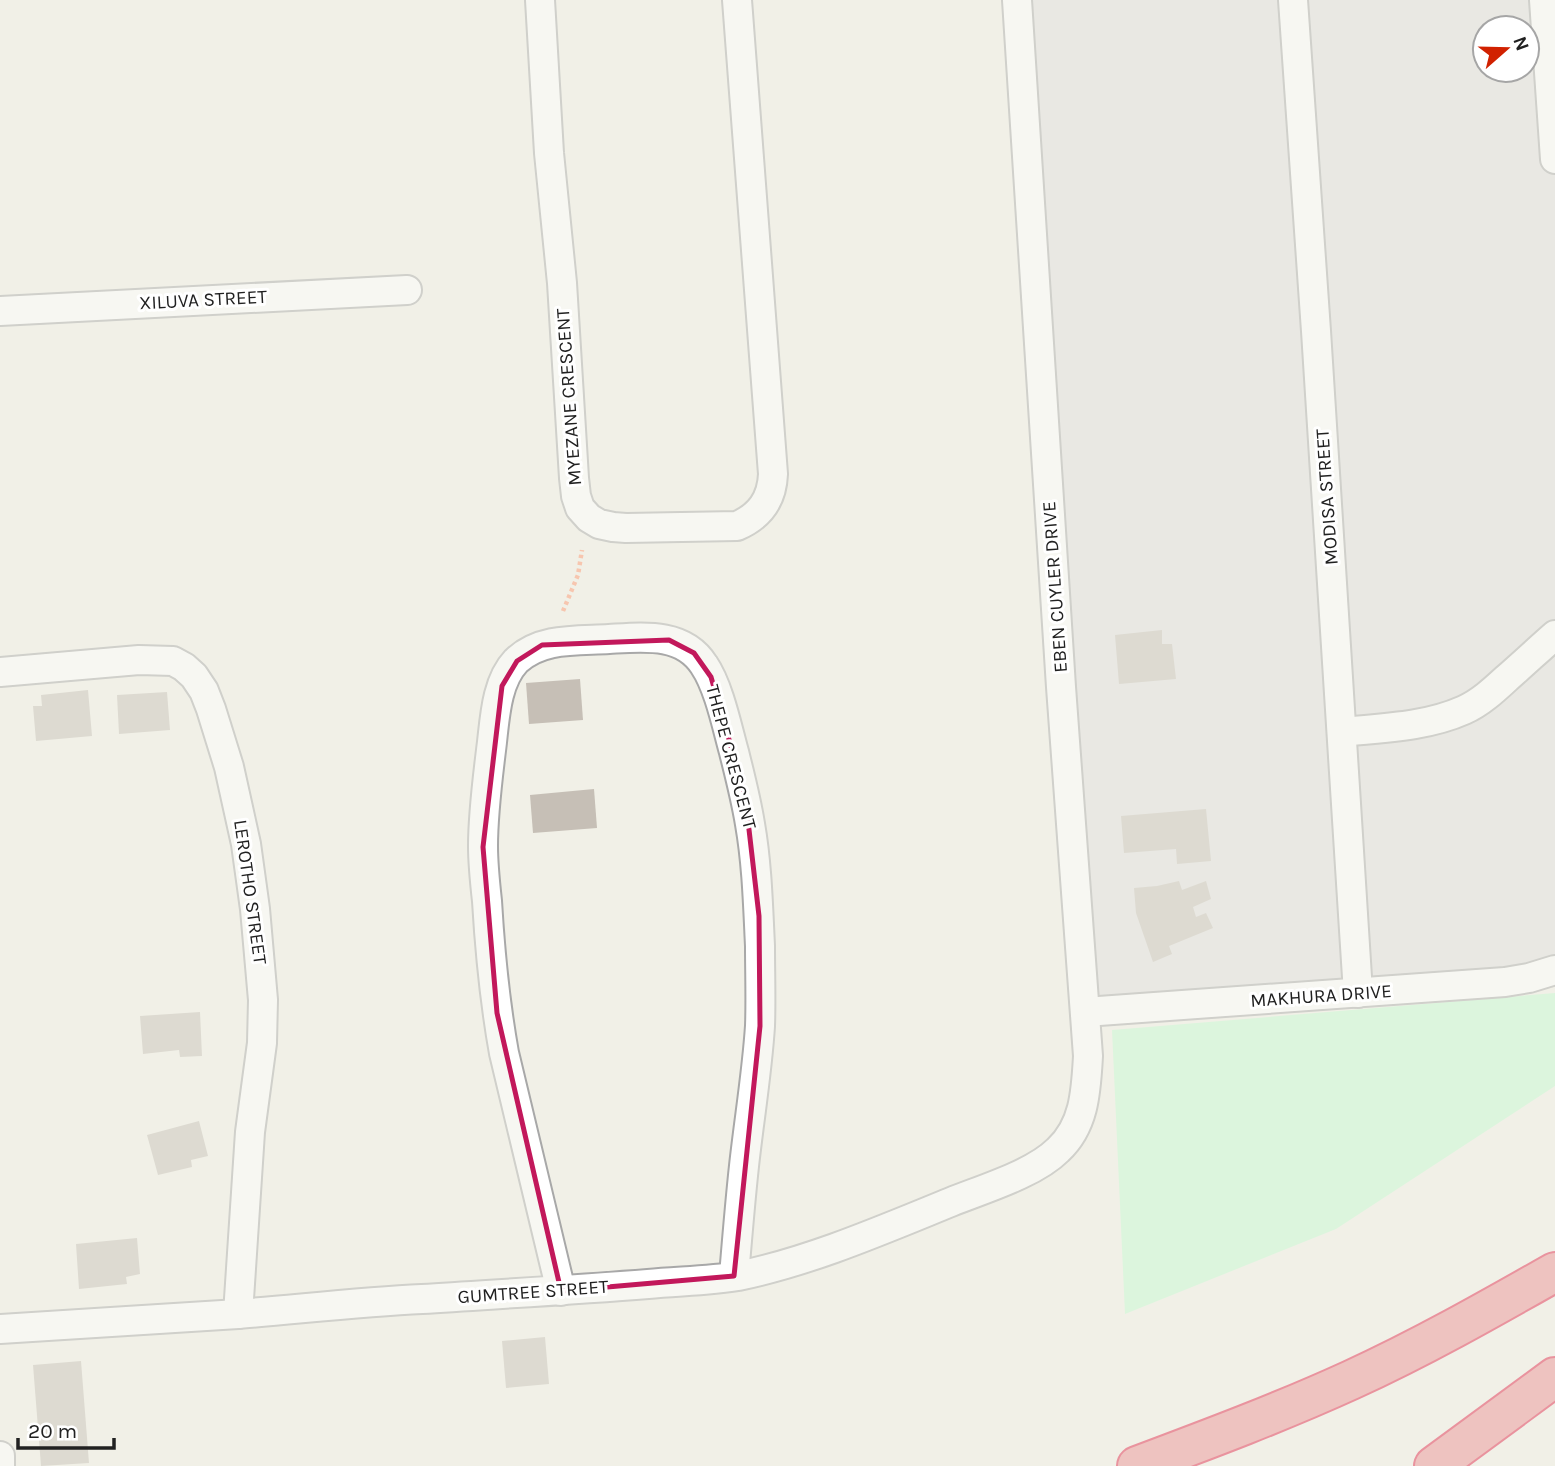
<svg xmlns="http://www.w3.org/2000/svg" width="1555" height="1466" viewBox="0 0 1555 1466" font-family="Karla,sans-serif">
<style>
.residential{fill:#dfdede;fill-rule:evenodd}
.park{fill:#c4fbd1}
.building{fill:#c6bfb6}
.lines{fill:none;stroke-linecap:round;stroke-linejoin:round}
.minor-casing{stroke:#a8a8a8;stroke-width:32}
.motorway-casing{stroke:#e12246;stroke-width:42}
.path{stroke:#fe926b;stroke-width:4.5;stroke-dasharray:3.5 3.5;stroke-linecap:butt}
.minor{stroke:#fff;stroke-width:28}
.motorway{stroke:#ea8d90;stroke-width:38}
.marked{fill:none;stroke:#c2185b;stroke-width:5;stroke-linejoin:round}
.labels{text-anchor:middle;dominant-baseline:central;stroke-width:6;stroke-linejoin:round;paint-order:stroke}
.street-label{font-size:19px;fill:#212121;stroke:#fff}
</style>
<rect width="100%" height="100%" fill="#f1f0e7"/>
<!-- residential -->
<path class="residential" d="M 1018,0 L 1555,0 L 1555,963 L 1085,1012 ZM 1485,28 L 1527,28 L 1527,70 L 1485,70 Z"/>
<!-- park -->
<polygon class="park" points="1555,993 1555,1086 1336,1229 1125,1314 1112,1030"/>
<!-- building -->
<g class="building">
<polygon points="1162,630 1162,644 1172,644 1176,679 1119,684 1115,635"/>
<polygon points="580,679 583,720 529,724 526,683"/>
<polygon points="88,690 92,736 36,741 33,706 42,706 41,695"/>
<polygon points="167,692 170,730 119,734 117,695"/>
<polygon points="594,789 597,828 533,833 530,795"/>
<polygon points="1206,809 1211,861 1177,864 1176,849 1124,853 1121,816"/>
<polygon points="1179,881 1182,890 1206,881 1211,899 1193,907 1196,917 1206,913 1213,928 1169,946 1172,954 1153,962 1136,913 1134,888 1157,886"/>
<polygon points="200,1012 202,1056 180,1057 179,1050 143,1054 140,1016"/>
<polygon points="199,1121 208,1156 191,1160 192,1167 158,1175 147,1135"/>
<polygon points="137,1238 140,1274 126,1277 127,1284 79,1289 76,1244"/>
<polygon points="545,1337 549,1384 506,1388 502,1341"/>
<polygon points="81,1361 89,1463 41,1466 33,1365"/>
</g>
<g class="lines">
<defs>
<g id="minor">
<path d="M 540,0 L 549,153 L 562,283 L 574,478 L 576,496 L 580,508 L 589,518 L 599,524 L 613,527 L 626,528 L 737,526 C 760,516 772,499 773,474 L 737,0"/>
<polyline points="1293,0 1316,331 1358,993"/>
<polyline points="1544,0 1555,159"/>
<polyline points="0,311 407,290"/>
<polyline points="0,672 139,660 173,661 184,667 194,676 204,691 211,709 229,767 246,844 255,909 263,1000 262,1043 250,1132 238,1314"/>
<path d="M 1342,732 C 1382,728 1426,727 1464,710 C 1480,703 1494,690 1507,678 C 1523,664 1539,649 1555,635"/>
<polyline points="1085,1012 1505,982 1529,978 1555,970"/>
<path d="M 561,1291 L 504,1053 C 495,1003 490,952 487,901 C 485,883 483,864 483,846 C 483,811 488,776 492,742 C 495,715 497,681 516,661 C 541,637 578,641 609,639 C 643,637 683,632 704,665 C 719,687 727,727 734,752 C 740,776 746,799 750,824 C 757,864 758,905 760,946 C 760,973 761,1000 760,1026 C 757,1073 749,1120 744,1166 C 740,1203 737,1240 734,1276"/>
<path d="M 0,1329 C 79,1324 159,1319 238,1314 C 300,1309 361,1302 422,1299 C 498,1294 573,1290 648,1284 C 678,1281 709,1281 738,1276 C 811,1261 882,1230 951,1202 C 983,1189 1034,1174 1058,1150 C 1085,1125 1086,1090 1088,1056 L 1061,687 L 1017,0"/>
<polyline points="0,1456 0,1466"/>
</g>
<g id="motorway">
<path d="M 1137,1466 C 1209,1439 1281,1412 1351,1380 C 1421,1348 1488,1310 1555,1272"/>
<polyline points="1434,1466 1555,1377"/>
</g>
</defs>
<!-- minor casing -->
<use href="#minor" class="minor-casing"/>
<!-- motorway casing -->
<use href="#motorway" class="motorway-casing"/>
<!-- path -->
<polyline class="path" points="563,611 578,575 582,550"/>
<!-- minor -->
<use href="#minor" class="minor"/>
<!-- motorway -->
<use href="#motorway" class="motorway"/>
</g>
<!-- marked area -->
<path d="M0 0H1555V1466H0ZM 669,640 L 694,653 L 711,677 L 745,795 L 759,916 L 760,1026 L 734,1276 L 561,1291 L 497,1013 L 483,847 L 502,686 L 517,661 L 542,645 Z" fill="#f1f0e7" fill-opacity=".55" fill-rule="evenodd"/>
<path class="marked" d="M 669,640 L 694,653 L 711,677 L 745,795 L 759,916 L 760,1026 L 734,1276 L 561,1291 L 497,1013 L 483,847 L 502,686 L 517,661 L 542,645 Z"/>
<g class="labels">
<!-- street labels -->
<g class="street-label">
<text transform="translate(203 300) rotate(-3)">XILUVA STREET</text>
<text transform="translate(569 397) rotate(-94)">MYEZANE CRESCENT</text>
<text transform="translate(1327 497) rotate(-94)">MODISA STREET</text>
<text transform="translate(1055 587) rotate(-94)">EBEN CUYLER DRIVE</text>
<text transform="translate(731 757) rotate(75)">THEPE CRESCENT</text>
<text transform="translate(250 892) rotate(82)">LEROTHO STREET</text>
<text transform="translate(1321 996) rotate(-4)">MAKHURA DRIVE</text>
<text transform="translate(533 1292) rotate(-4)">GUMTREE STREET</text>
</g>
</g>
<!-- north arrow -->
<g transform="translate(1506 49) rotate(70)"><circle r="33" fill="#ffffff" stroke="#a6a6a6" stroke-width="2"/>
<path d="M0-5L12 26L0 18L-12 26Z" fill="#d12100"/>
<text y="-10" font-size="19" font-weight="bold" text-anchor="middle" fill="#212121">N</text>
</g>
<!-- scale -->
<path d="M18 1438v10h96v-10" fill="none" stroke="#212121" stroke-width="3.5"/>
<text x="28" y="1438" font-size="21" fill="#212121" stroke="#ffffff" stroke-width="5" paint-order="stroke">20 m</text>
</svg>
